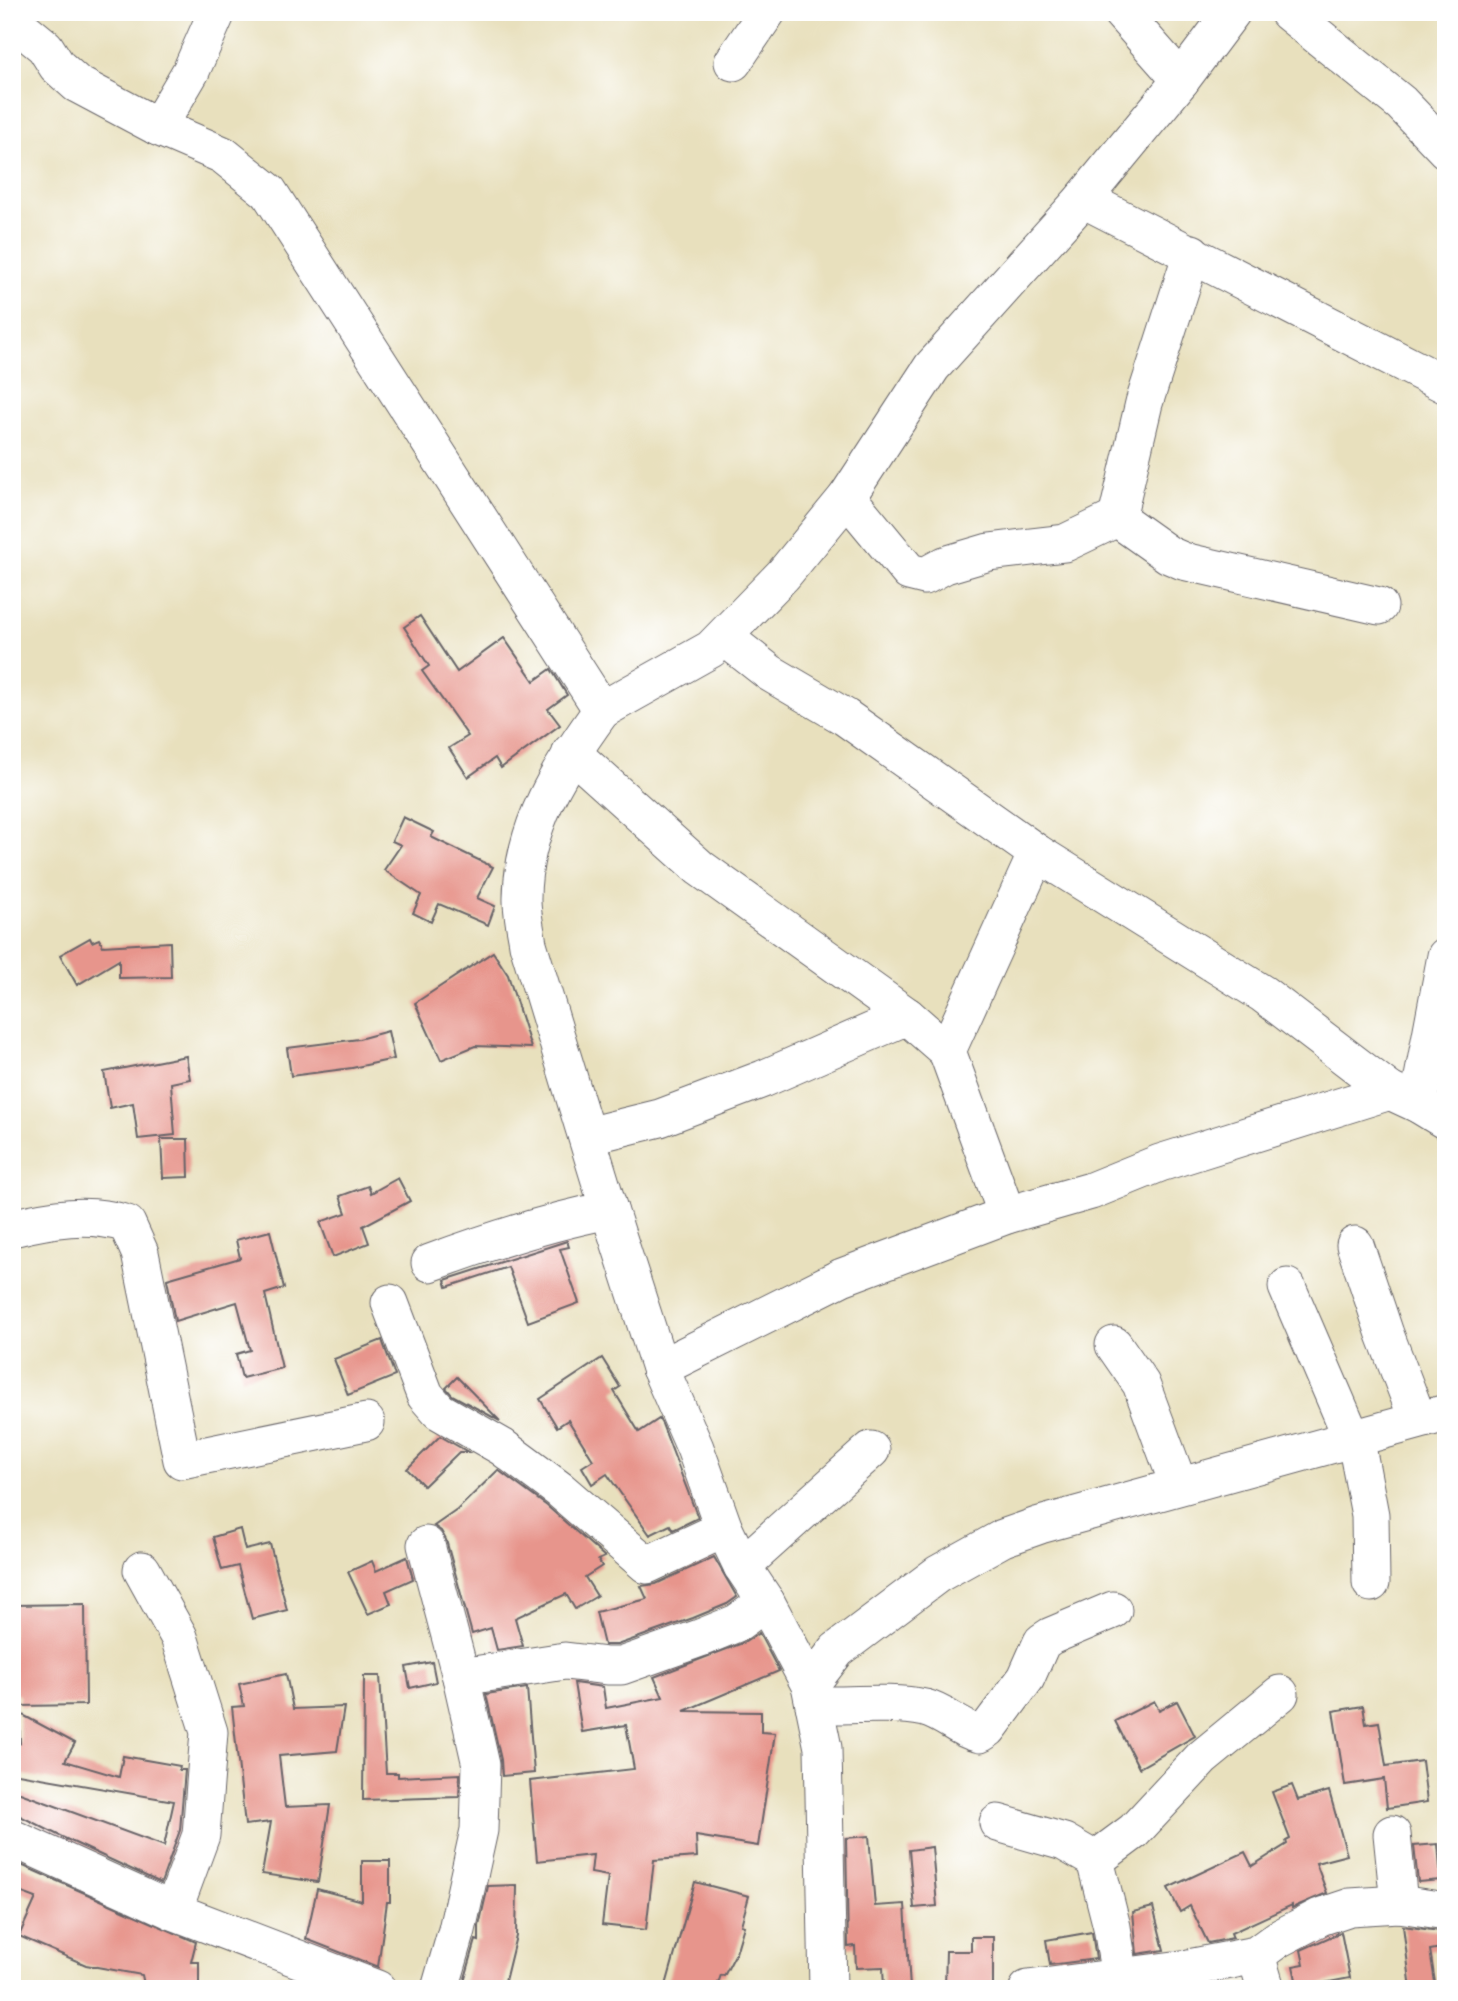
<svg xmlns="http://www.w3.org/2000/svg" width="1458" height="2001" viewBox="0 0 1458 2001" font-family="'Patrick Hand',sans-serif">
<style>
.building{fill:#e7958c}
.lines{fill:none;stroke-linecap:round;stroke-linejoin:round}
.minor-casing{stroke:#676468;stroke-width:39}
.minor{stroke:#fff;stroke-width:37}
</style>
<rect width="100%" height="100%" fill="#fff"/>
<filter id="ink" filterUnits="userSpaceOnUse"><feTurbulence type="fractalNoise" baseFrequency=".0143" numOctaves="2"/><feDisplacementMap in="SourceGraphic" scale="14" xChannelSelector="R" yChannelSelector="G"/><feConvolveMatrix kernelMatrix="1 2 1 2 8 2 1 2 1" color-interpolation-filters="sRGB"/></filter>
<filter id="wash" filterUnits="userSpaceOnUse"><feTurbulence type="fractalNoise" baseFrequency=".00686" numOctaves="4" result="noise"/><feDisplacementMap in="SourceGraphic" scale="28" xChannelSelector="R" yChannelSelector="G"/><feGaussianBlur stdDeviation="1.57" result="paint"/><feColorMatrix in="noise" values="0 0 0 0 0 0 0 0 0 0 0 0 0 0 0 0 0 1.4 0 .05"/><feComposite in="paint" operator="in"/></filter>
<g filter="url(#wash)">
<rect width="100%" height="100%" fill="#e8e0bd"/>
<g id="blocks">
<!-- building -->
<g class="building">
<polygon points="420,616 457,672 504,638 534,681 551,669 567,695 548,709 560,725 501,768 495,758 468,777 449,748 468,736 422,671 429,666 404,627"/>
<polygon points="403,817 434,832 431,837 493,867 477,898 495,906 488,925 439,904 431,922 413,913 421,895 384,870 401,845 392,841"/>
<polygon points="90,938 92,942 99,939 103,946 170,942 171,977 119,978 119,960 77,985 60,955"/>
<polygon points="493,952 508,975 531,1048 475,1046 441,1060 415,1003"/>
<polygon points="388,1031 394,1059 352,1068 291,1076 287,1048 359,1039"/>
<polygon points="186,1056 190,1079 171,1083 175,1135 138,1139 133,1103 110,1108 104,1072"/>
<polygon points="161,1139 188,1139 189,1177 163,1178"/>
<polygon points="398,1178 410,1201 363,1226 369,1243 333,1257 320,1222 346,1213 340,1196 368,1186 371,1193"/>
<polygon points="270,1231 284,1288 265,1294 282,1368 242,1378 236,1354 250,1350 237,1302 175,1321 167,1279 240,1258 236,1240"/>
<polygon points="567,1241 569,1247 560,1249 579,1303 528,1322 508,1267 447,1287 445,1280"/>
<polygon points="382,1340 395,1376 348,1395 334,1359"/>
<polygon points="602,1358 620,1387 614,1391 639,1432 659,1419 662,1424 698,1518 673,1530 670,1525 650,1535 607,1474 592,1484 582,1467 593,1460 568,1420 557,1427 540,1399"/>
<polygon points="457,1377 500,1421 452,1395 446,1388"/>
<polygon points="440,1436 468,1452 459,1452 424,1486 407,1469"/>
<polygon points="498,1470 547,1506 605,1557 598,1560 602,1566 585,1577 597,1596 575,1609 566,1594 515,1618 523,1646 497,1650 491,1628 472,1634 446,1540 441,1531 434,1526 457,1510"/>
<polygon points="240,1529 245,1550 270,1544 287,1610 252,1619 238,1566 222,1570 213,1537"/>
<polygon points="407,1557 413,1579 386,1591 391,1604 368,1614 348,1572 372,1561 376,1571"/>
<polygon points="714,1557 737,1597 727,1604 693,1618 617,1645 604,1645 596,1612 647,1599 641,1586 656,1584"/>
<polygon points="85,1604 86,1705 19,1706 19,1695 12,1693 12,1605"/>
<polygon points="759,1633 779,1671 684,1711 761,1712 761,1732 775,1733 758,1846 696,1836 697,1857 654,1860 646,1930 602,1925 608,1876 591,1873 593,1855 537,1861 530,1781 634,1769 626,1725 582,1732 574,1683 603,1687 606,1708 663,1697 654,1677 745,1642"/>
<polygon points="432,1662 436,1682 410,1688 406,1667"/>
<polygon points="286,1674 293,1709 344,1707 337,1751 279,1756 285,1807 330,1805 318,1882 262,1874 271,1822 245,1825 232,1707 244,1706 239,1684"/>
<polygon points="364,1676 380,1676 386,1773 398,1773 398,1777 460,1774 459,1797 363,1800"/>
<polygon points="527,1688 534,1773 502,1776 501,1760 486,1694"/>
<polygon points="1154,1701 1159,1710 1177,1701 1195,1736 1139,1768 1115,1721"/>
<polygon points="1363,1706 1366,1724 1379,1722 1386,1766 1422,1761 1427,1802 1387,1808 1384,1779 1345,1785 1333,1711"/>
<polygon points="19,1713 75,1743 65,1761 119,1777 123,1756 180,1766 179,1770 185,1770 180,1830 161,1883 62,1837 12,1812 12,1790 164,1846 174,1801 12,1773 12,1739 20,1743"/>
<polygon points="1292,1785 1298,1800 1329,1791 1347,1855 1316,1863 1327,1893 1292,1908 1292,1905 1231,1933 1233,1938 1208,1943 1190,1906 1180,1912 1168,1888 1245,1852 1252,1866 1287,1844 1286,1841 1290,1839 1272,1792"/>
<polygon points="869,1836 875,1906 905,1904 910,1989 884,1989 883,1967 856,1968 855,1946 848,1947 846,1838"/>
<polygon points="1438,1844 1441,1880 1418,1882 1414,1846"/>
<polygon points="932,1847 937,1906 914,1908 909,1850"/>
<polygon points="12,1861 196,1942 191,1962 199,1962 199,1989 145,1989 142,1975 86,1965 19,1936 36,1898 12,1889"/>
<polygon points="362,1861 390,1861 390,1902 387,1902 378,1967 306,1939 317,1889 362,1901"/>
<polygon points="695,1882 749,1896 741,1925 744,1926 736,1953 724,1976 721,1975 716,1989 665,1989"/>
<polygon points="517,1885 516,1936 503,1989 462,1989 476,1940 479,1941 479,1926 488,1886"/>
<polygon points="1153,1907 1164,1950 1137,1954 1133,1912"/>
<polygon points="1403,1926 1439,1931 1441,1948 1430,1950 1436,1989 1411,1989"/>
<polygon points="1092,1932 1096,1959 1050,1965 1046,1940"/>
<polygon points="1341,1932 1350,1978 1319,1984 1320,1989 1298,1989 1293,1966 1304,1964 1301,1950"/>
<polygon points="971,1937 993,1937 993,1988 945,1987 946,1951 971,1951"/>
</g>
</g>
</g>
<g filter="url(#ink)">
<use href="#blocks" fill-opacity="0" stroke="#676468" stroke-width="2"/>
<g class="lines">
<defs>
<g id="minor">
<polyline points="1121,12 1181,80"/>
<polyline points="1288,12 1401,103 1446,150"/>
<polyline points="12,20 45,47 57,66 77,84 158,127 223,155 269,192 602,710 711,649 783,575 847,497 932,367 1083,199 1181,80 1232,12"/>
<polyline points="733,62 767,12"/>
<polyline points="158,127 191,71 217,12"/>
<polyline points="1083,199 1446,385"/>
<polyline points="847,497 909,572 925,576 945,565 989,552 1065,543 1117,518 1169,555 1183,561 1379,606"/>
<polyline points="1117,518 1144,403 1192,253"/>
<polyline points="724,637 770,673 845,717 1037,853 1263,994 1390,1091 1418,1104 1446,1121"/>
<path d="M 602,710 C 561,766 521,828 522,901 C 522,915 526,930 528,944 L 609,1210 L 660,1368 L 695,1448 L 724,1529 L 742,1566 L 766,1602 L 810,1685 L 823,1748 L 828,1989"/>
<polyline points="571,752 700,868 907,1016 947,1051"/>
<polyline points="1418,1104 1446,956"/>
<polyline points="587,1136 660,1118 763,1079 907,1016"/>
<polyline points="1007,1215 947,1051 1037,853"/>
<path d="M 12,1228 C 51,1218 89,1212 127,1224 L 140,1253 L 182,1460 L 366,1422"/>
<polyline points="1355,1245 1385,1334 1418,1420"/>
<path d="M 430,1263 C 489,1241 547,1222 609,1210"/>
<polyline points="1287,1287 1358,1452 1370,1515 1371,1583"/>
<polyline points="390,1303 425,1395 439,1411 502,1447 560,1490 647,1565 724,1529"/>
<polyline points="1114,1345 1141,1384 1179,1486"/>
<polyline points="660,1368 842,1277 1007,1215 1091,1191 1160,1163 1390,1091"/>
<polyline points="426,1545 461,1677 481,1765 479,1830 457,1930 440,1989"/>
<polyline points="742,1566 871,1450"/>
<polyline points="142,1570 179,1637 209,1732 201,1835 173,1911"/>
<polyline points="461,1677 565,1661 607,1666 621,1666 700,1638 737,1623 766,1602"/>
<polyline points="810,1685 837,1650 938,1574 1003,1538 1040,1525 1446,1413"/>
<path d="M 814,1705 C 848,1706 891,1701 925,1708 C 945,1713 960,1730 980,1734 L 988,1729 L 1026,1678 L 1042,1642 L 1051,1636 L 1113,1610"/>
<polyline points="998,1823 1064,1842 1095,1860 1112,1927 1120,1978"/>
<polyline points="1392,1834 1399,1904"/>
<polyline points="12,1838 173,1911 377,1989"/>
<polyline points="1095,1860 1134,1831 1202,1758 1280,1694"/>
<polyline points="1256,1955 1266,1989"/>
<polyline points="1028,1989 1189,1968 1256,1955 1278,1939 1320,1917 1350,1907 1399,1904 1446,1911"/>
</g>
</defs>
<!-- minor casing -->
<use href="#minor" class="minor-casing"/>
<!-- minor -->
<use href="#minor" class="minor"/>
</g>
</g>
<!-- margin -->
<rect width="1458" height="2001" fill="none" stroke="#fff" stroke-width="42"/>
</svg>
